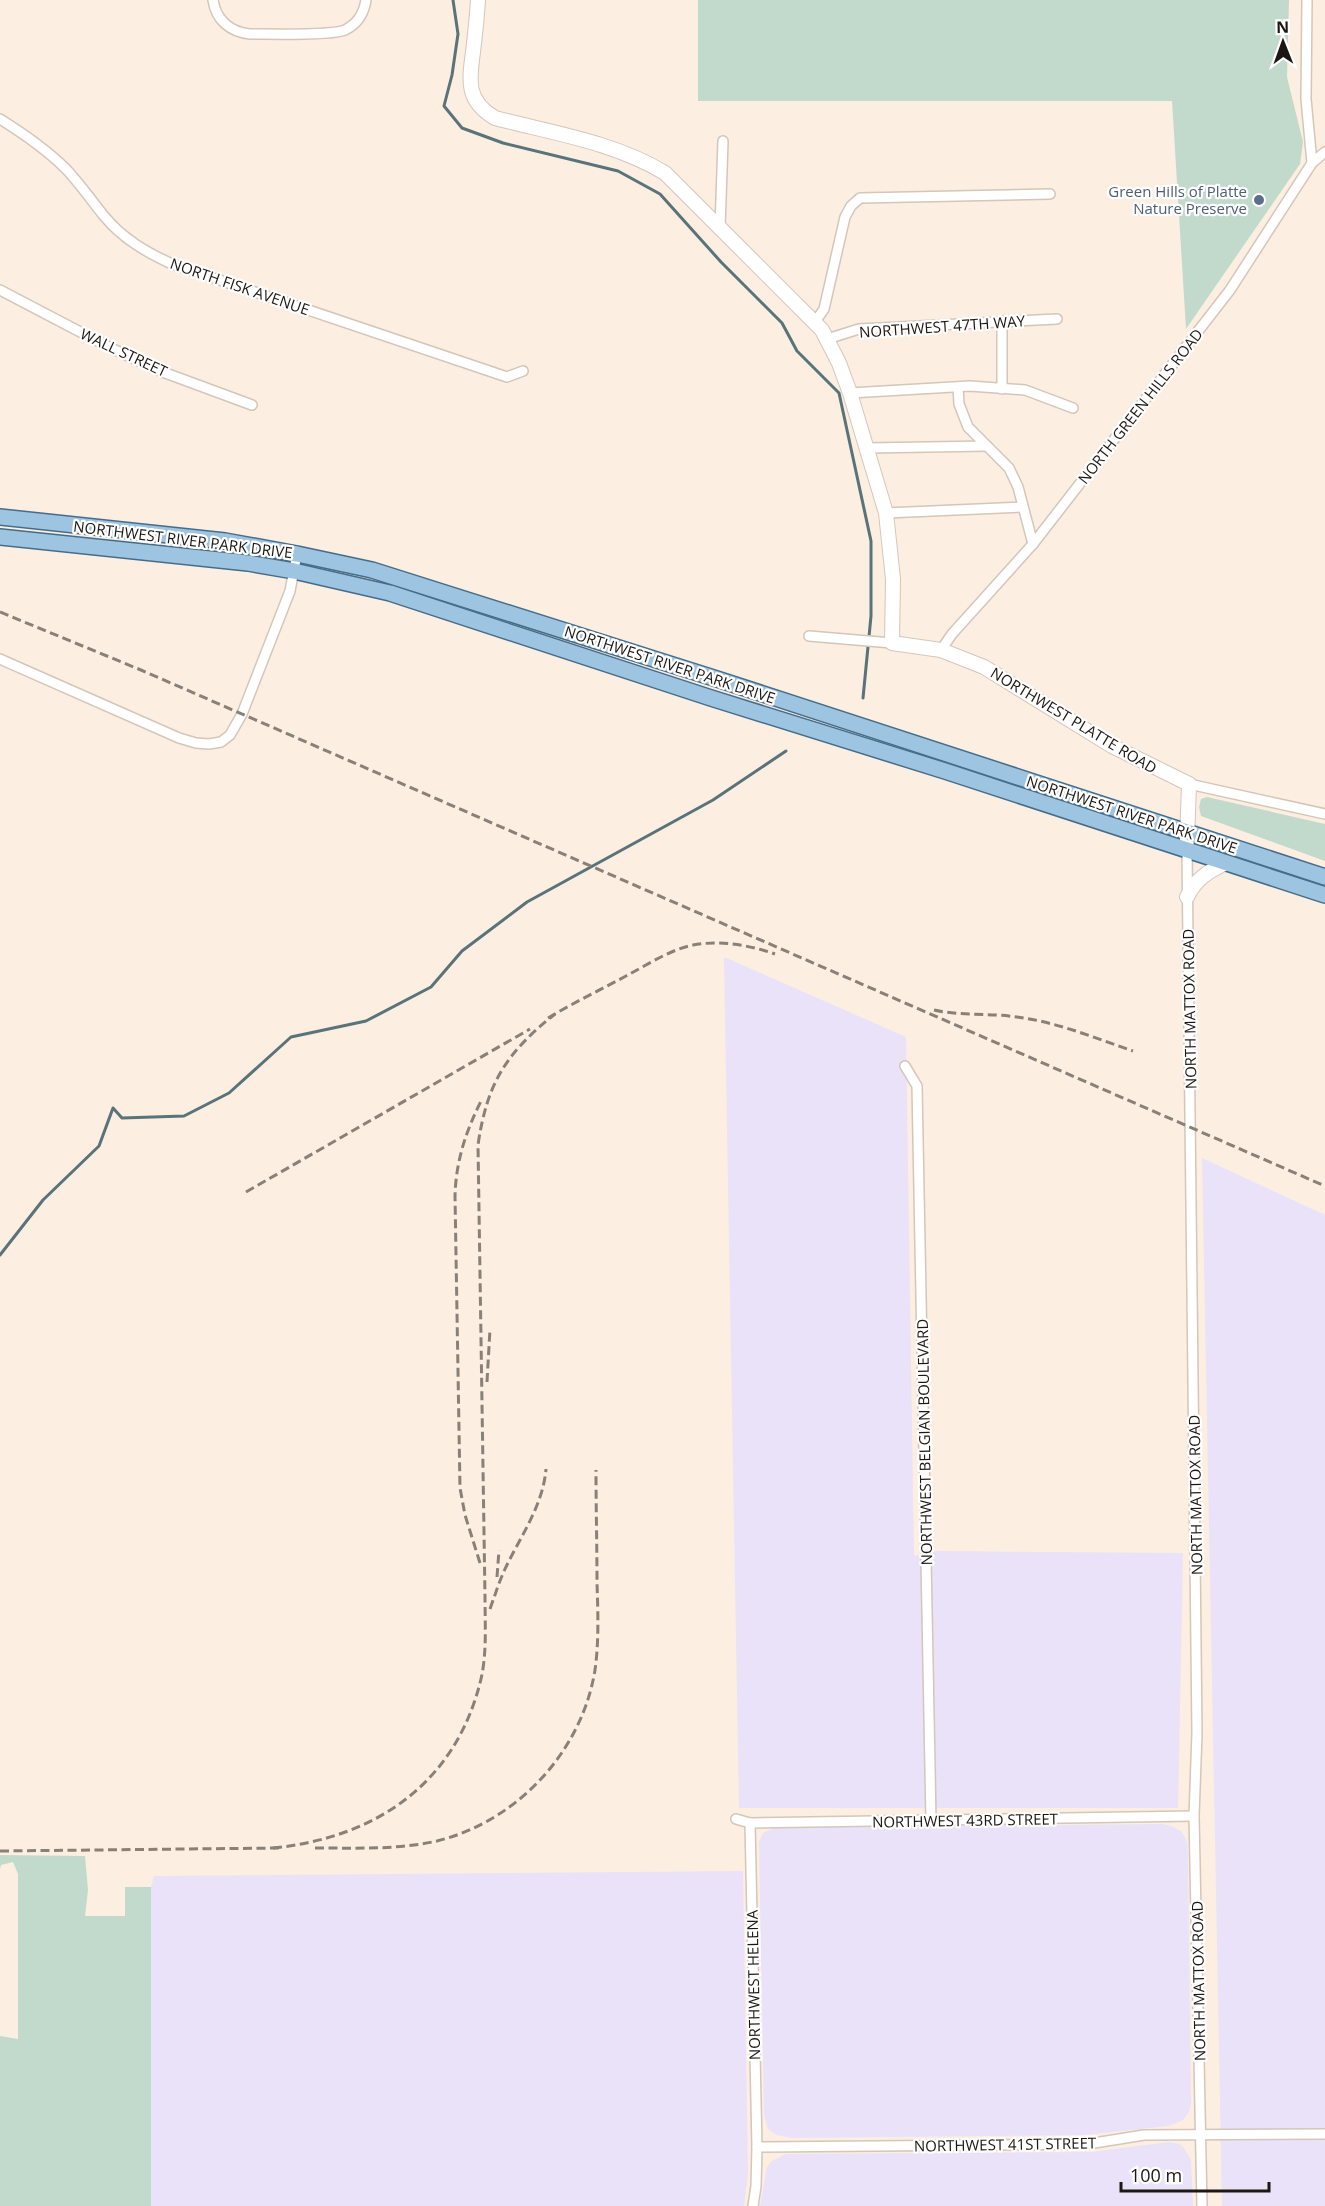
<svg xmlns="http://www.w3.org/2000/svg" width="1325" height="2206" viewBox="0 0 1325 2206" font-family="'Open Sans',sans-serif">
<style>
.industrial{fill:#eae2f8}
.green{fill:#c2dacc}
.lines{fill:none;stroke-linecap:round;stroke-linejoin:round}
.stream{stroke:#587379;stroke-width:3}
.street-casing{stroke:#d4c6b9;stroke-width:12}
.secondary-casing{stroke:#d4c6b9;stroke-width:16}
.primary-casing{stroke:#456d8a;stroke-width:18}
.street{stroke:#fff;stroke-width:9}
.secondary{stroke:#fff;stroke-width:14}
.primary{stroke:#9dc4e0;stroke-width:15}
.rail{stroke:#898077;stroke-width:3;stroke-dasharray:9 4.5;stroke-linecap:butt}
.service-dot{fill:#5c6f8a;stroke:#fefefe;stroke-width:2}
.labels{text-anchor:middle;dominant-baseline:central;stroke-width:4.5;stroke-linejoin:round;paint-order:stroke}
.service-label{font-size:15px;fill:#4e5e75;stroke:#fefefe;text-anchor:end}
.street-label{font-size:15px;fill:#1c1712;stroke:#fefefe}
</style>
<rect width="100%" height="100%" fill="#fceee0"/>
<!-- industrial -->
<g class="industrial">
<polygon points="724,957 906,1037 914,1556 937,1551 1183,1553 1178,1808 739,1808"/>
<polygon points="1202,1158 1325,1215 1325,2206 1222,2206"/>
<polygon points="1163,1824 1171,1826 1181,1831 1187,1841 1188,1853 1191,2104 1189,2112 1183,2120 1169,2126 1085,2135 792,2138 777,2135 768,2129 764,2115 759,1842 763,1833 776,1827"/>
<polygon points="743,1871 748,2174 744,2206 151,2206 151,1887 154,1876"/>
<polygon points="1169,2142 1179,2144 1184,2148 1191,2160 1193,2206 760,2206 767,2167 772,2161 786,2154 1091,2152"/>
</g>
<!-- green -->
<g class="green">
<polygon points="698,0 1289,0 1287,77 1303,142 1300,164 1186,329 1172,101 698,101"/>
<polygon points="1207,797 1325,824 1325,861 1201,816 1199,807 1201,799"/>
<polygon points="0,1855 85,1856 88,1890 85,1916 125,1916 125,1887 151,1887 151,2206 0,2206 0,2036 18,2039 18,1874 13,1862 1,1865 0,1869"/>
</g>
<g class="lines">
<!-- stream -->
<g class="stream">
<polyline points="453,0 458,34 452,75 444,106 462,128 503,143 618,171 660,194 721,262 782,323 797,351 839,393 871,541 871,616 863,698"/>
<polyline points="0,1255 43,1200 99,1146 113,1108 122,1118 184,1116 229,1093 291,1037 366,1021 431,987 462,951 527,902 713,800 786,751"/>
</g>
<defs>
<g id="street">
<path d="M 213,0 C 216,20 230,32 250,34 C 269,34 331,36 345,30 C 357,24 364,13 366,0"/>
<polyline points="1307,0 1306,99 1312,163"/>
<path d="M 0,119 C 24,134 46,149 66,169 C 80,184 92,201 104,216 C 123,239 146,252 172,264 L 507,377 L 523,371"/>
<polyline points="720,228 723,141"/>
<polyline points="0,290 109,347 160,371 252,405"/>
<polyline points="815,322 824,309 845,217 851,206 860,198 1050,194"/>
<polyline points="827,339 859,329 1057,319"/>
<polyline points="958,387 959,404 968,427 1009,468 1018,487 1033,544"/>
<polyline points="1002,389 1002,321"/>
<polyline points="850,393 970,386 1025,390 1073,408"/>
<polyline points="868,448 987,446"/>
<polyline points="886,513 1023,507"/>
<polyline points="809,636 892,643"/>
<polyline points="941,650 952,634 1033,544 1230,290 1312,163 1325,152"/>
<polyline points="0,659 179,738 196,743 209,744 221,742 230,735 242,714 290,591 297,554"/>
<polyline points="1189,784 1325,814"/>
<polyline points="1187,851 1197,1733 1194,1816 1202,2206"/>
<polyline points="905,1066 917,1086 931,1821"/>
<polyline points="736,1819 750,1823 1194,1816"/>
<polyline points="750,1823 757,2147 756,2186 753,2206"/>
<polyline points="757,2147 1088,2144 1144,2135 1325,2134"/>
</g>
<g id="secondary">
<path d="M 478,0 C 477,17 475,35 473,52 C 469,81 466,101 495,118 C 552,133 614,142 665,173 L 822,330 L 839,363 L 850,393 L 886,513 L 893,579 L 892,643 L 941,650 L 984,667 L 1112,746 L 1189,784 L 1187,841"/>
<path d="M 1187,897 C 1195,880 1208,871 1226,863"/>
</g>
<g id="primary">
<polyline points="0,517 225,541 297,554 372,570 717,679 1325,877"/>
<polyline points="0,537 248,563 294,571 390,593 711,698 945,771 1325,895"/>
</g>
</defs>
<!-- street casing -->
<use href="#street" class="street-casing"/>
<!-- secondary casing -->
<use href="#secondary" class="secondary-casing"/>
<!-- primary casing -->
<use href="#primary" class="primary-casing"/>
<!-- street -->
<use href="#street" class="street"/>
<!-- secondary -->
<use href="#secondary" class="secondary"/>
<!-- primary -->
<use href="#primary" class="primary"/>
<!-- rail -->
<g class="rail">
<polyline points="0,612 141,670 1325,1186"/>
<path d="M 934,1010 C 961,1016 990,1013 1017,1017 C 1057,1022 1095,1038 1133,1051"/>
<path d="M 548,1018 C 573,1003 600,990 626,976 C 647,965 669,950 693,945 C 720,940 749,945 775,954"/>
<polyline points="246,1192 530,1029"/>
<polyline points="487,1382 490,1329"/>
<path d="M 480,1563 L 465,1515 L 460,1488 L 455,1196 C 456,1160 466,1131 482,1099"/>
<polyline points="497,1577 499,1550"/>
<path d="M 490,1609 C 495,1595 499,1582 505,1569 C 520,1537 543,1506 546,1469"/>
<path d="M 273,1848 C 375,1838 456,1784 481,1679 C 487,1653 485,1624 485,1597 L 478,1145 C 487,1083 506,1053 555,1014"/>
<path d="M 315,1848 C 356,1848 397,1850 437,1841 C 518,1821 582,1751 595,1670 C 599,1642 598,1612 597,1583 C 597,1546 596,1508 596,1470"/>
<polyline points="0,1851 279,1848"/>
</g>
</g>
<!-- markers -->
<circle class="service-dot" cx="1259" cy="200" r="6"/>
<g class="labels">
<!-- service labels -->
<g class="service-label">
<text x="1247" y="191">Green Hills of Platte<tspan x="1247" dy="17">Nature Preserve</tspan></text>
</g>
<!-- street labels -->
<g class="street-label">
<text transform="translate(240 286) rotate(19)">NORTH FISK AVENUE</text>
<text transform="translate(942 326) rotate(-4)">NORTHWEST 47TH WAY</text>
<text transform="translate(124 352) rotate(25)">WALL STREET</text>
<text transform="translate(1140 406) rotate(-52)">NORTH GREEN HILLS ROAD</text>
<text transform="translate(183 539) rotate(7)">NORTHWEST RIVER PARK DRIVE</text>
<text transform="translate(670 664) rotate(18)">NORTHWEST RIVER PARK DRIVE</text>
<text transform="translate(1074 720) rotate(31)">NORTHWEST PLATTE ROAD</text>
<text transform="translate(1132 814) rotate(18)">NORTHWEST RIVER PARK DRIVE</text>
<text transform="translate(1189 1009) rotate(-91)">NORTH MATTOX ROAD</text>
<text transform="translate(924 1442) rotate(-91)">NORTHWEST BELGIAN BOULEVARD</text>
<text transform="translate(1195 1495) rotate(-91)">NORTH MATTOX ROAD</text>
<text transform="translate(965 1820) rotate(-1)">NORTHWEST 43RD STREET</text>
<text transform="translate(1198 1981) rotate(-91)">NORTH MATTOX ROAD</text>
<text transform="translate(753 1985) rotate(-91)">NORTHWEST HELENA</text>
<text transform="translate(1005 2144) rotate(-1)">NORTHWEST 41ST STREET</text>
</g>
</g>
<!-- north arrow -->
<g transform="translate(1283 42) rotate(359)" stroke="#fefefe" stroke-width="4.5" paint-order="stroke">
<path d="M0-4.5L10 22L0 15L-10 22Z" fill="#1c1712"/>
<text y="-9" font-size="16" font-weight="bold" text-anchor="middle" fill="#1c1712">N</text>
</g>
<!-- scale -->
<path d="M1121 2182v9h148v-9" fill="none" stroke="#1c1712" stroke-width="3"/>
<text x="1130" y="2182" font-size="18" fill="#1c1712" stroke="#fefefe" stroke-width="4.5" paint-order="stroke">100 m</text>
</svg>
